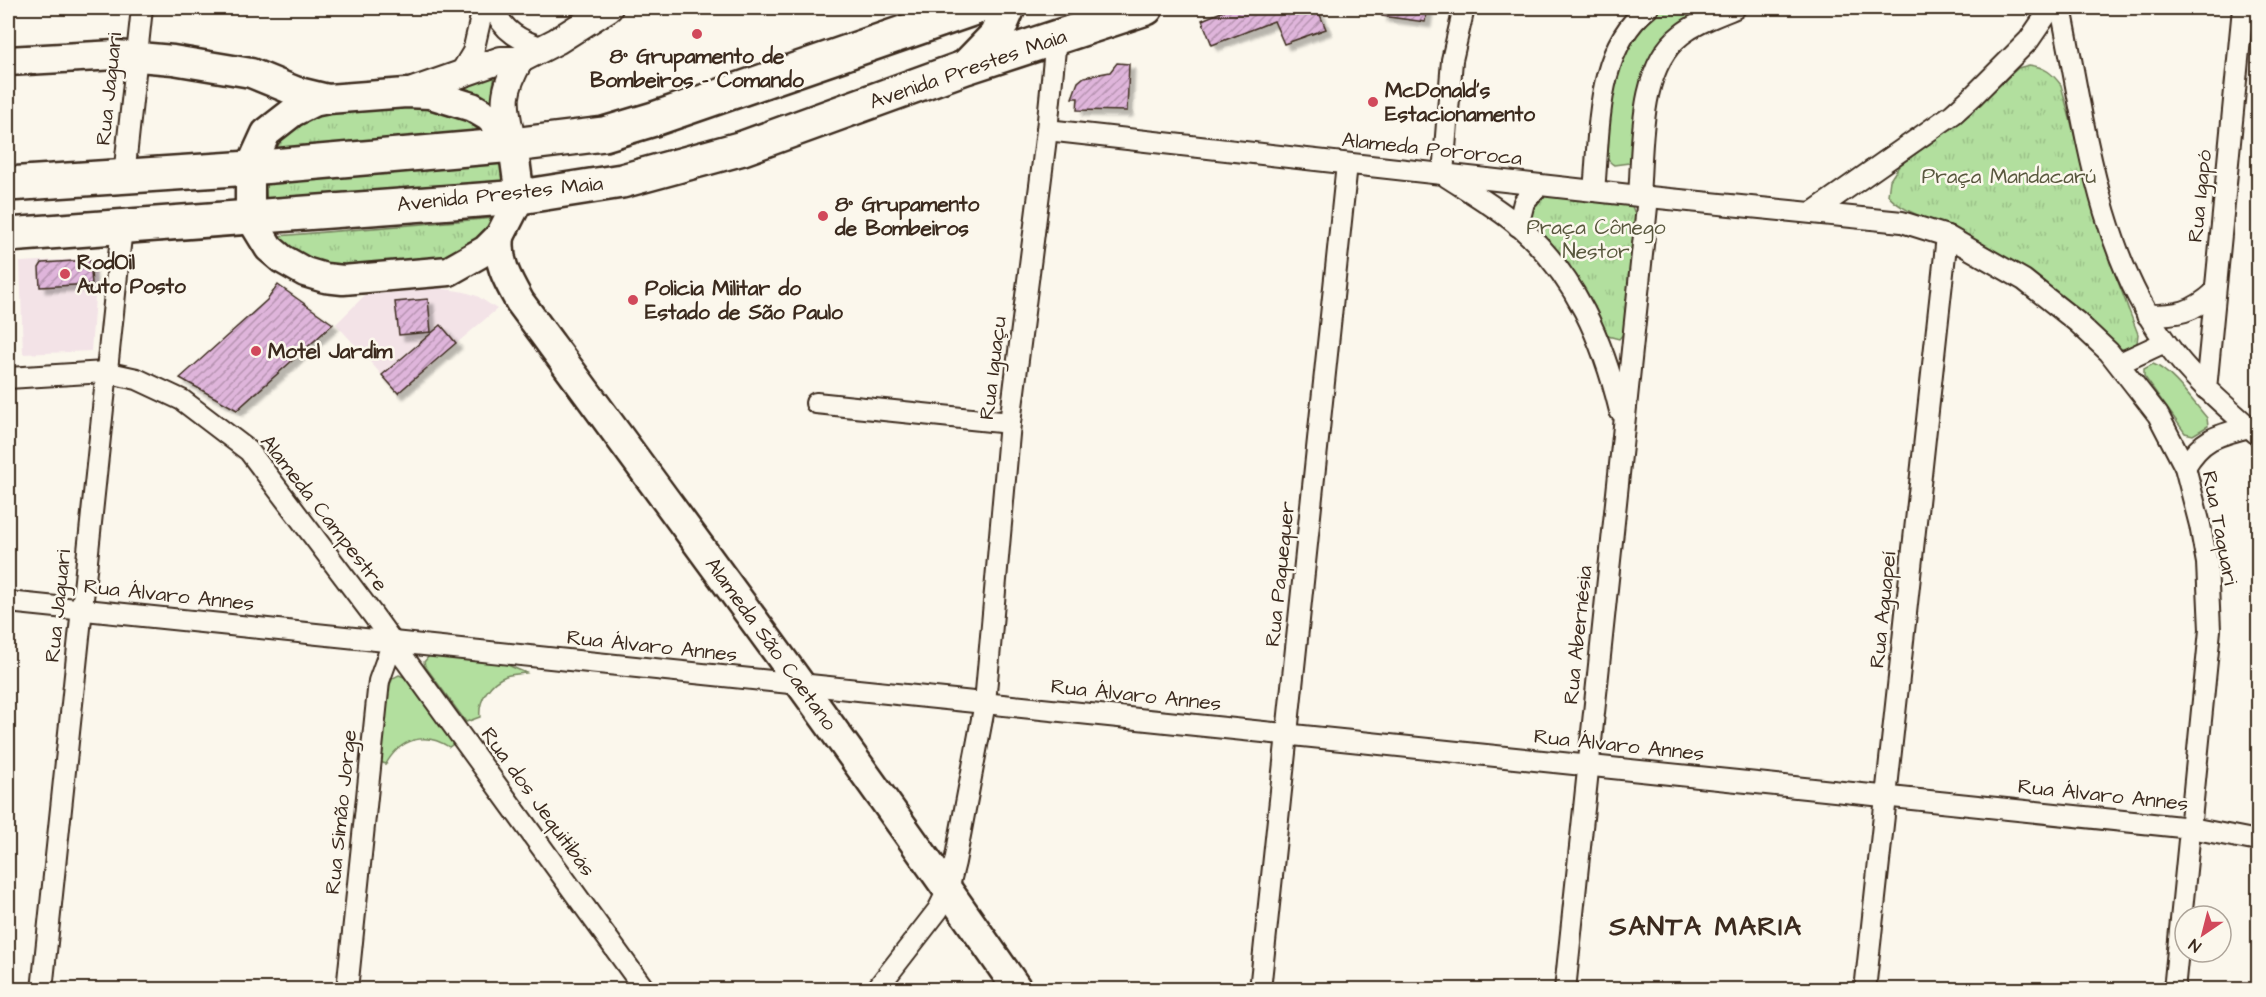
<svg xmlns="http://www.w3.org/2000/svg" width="2266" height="997" viewBox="0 0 2266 997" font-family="'Architects Daughter',sans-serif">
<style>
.built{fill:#f3e3e7}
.grass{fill:#b2df9e;stroke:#76845e;stroke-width:1.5}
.park{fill:url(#park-tufts);stroke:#76845e;stroke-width:1.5}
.building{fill:url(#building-hatch);stroke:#3b2a1e;stroke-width:1.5;filter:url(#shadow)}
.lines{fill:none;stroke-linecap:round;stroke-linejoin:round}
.minor-casing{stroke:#3b2a1e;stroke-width:24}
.tertiary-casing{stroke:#3b2a1e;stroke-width:30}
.secondary-casing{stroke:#3b2a1e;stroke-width:33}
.trunk-casing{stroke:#3b2a1e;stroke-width:38}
.minor{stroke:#fbf7ec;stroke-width:20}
.tertiary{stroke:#fbf7ec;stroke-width:26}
.secondary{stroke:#fbf7ec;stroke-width:28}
.trunk{stroke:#fbf7ec;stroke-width:33}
.poi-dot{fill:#d1495b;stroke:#fbf7ec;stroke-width:2}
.labels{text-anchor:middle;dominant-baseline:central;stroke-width:5;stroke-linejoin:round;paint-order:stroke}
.poi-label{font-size:21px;font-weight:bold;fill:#3b2a1e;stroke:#fbf7ec;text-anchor:start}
.street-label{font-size:21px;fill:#3b2a1e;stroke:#fbf7ec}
.park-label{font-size:21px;fill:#59573e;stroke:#fbf7ec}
.district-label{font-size:27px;font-weight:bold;letter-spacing:1.5px;fill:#3b2a1e;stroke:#fbf7ec}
</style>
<defs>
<pattern id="park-tufts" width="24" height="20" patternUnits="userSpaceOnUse" patternTransform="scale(1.5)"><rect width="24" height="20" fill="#b2df9e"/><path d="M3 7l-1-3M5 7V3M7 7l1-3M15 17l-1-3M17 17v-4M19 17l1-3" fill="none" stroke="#9ac088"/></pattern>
<pattern id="building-hatch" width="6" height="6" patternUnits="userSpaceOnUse" patternTransform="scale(1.5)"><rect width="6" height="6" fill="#dfb5db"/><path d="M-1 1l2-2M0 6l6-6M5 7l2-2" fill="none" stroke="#b693b1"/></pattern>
<filter id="shadow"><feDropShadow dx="5.5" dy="5.5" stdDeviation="1.5" flood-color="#0004"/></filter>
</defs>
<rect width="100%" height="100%" fill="#fbf7ec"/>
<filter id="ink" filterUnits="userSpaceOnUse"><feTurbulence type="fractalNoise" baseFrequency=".0167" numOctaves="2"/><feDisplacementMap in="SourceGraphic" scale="12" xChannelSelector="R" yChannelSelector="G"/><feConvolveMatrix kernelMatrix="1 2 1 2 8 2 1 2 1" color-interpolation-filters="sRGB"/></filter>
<g filter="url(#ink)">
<!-- built -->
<g class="built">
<polygon points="98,258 91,351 23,354 20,262"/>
<polygon points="439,288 465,292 477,296 497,309 398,393 336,324 365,295"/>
</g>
<!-- grass -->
<g class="grass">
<path d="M 1659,8 L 1716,8 L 1672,32 L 1633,158 L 1629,163 L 1614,165 C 1606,160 1605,155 1604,146 C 1613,90 1614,48 1659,8 Z"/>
<polygon points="498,64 493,85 493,103 454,89"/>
<path d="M 2153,364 C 2172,371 2193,402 2207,418 L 2208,426 L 2193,435 L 2185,433 L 2144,376 L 2144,369 Z"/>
<path d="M 429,656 L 503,663 L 526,673 C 519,674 512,674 506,676 C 490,682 478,700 480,717 L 466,722 L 425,666 L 424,662 Z"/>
<path d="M 399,675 L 409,679 L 456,742 L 449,747 C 425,731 400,739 386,764 L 380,762 L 388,689 L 393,678 Z"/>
</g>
<!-- park -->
<g class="park">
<path d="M 2029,65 C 2045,67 2052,73 2061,85 L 2104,245 L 2138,334 L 2137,343 L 2125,350 L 2116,347 C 2067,306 2021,265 1965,235 C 1945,224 1899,212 1888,195 L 1890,180 L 1899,166 L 1962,120 L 2018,68 Z"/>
<path d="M 400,104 L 447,109 L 492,135 L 273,154 C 297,106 353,110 400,104 Z"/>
<polygon points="501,162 504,189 267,204 265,180"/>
<path d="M 1544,196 L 1623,203 L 1632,206 L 1637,220 L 1624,333 L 1619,339 L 1608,336 L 1574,274 L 1561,257 L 1531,224 C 1527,213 1533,200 1544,196 Z"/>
<polygon points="495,218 478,241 446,258 345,267 327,265 310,260 288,248 278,236"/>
</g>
<!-- building -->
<g class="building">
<polygon points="1231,8 1317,8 1326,29 1284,44 1274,21 1212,45 1202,20"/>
<polygon points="1383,8 1427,8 1425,22 1382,16"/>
<polygon points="1117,63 1129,64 1127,111 1077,110 1078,98 1072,98 1078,82 1084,77 1110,72"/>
<polygon points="90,260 92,284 40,287 39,268 42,263"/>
<polygon points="278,285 333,324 237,410 180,378 267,300"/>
<polygon points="428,299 431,332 399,335 395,302"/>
<polygon points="441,325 456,343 398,393 382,375"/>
</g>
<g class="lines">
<defs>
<g id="minor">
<path d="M 494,8 C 502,31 521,41 544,48"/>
<path d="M 2061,8 C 2084,118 2097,248 2165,341 C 2190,377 2225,406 2258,435"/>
<polyline points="459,75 473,52 483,8"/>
<polyline points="1047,130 1639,196 1902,222 1947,236 2024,280 2077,322 2109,352 2158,415 2185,467 2200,525 2207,563 2210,630 2174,990"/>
<polyline points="1443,174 1452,60 1464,8"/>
<polyline points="124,176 142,8"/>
<path d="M 1447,177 C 1472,193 1498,208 1520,227 C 1575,276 1603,340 1620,411"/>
<path d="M 1594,191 C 1600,130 1595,50 1648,8"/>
<path d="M 1639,196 C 1643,147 1638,68 1681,35 C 1697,22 1717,16 1735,8"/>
<polyline points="1813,212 1953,114 1974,95 2029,40 2051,8"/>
<polyline points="1518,226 1524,202 1539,185"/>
<path d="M 2147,315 C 2178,315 2192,313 2215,292"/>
<polyline points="2120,363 2165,342"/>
<polyline points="8,378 105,372 137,379 182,400 249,451 373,615 645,990"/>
<polyline points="2206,389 2243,8"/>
<polyline points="816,403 1010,423"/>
<path d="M 2185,467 C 2202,438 2218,435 2249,427"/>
<polyline points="8,602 2191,828 2258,841"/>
<polyline points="42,990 122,227"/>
<polyline points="347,990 379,681 393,642"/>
<polyline points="876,990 938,910 948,890 955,862 985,703 1010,423 1047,130 1056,39"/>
<polyline points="1260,990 1347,164"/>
<polyline points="1565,990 1648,197"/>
<polyline points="1865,990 1947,236"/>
</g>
<g id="tertiary">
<polyline points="407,93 501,60 520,60 557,41 609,8"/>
<path d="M 513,145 C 505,107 499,96 520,60"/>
</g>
<g id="secondary">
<polyline points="8,61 116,55 173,60 251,73 295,91 328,99"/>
<polygon points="406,93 430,94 472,107 489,117 507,136 513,145 520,197 500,236 486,250 449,271 343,280 325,278 305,272 282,259 269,248 250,217 250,168 266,133 293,112 313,102 328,99"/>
<path d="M 500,236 C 497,262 507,279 520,302 C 688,530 856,757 1018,990"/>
</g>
<g id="trunk">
<polyline points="967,66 996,36 1008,8"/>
<polyline points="8,184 250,168 513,145 604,134 654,119 975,8"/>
<polyline points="8,235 520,197 622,181 743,148 966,67 1146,8"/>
</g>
</defs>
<!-- minor casing -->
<use href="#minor" class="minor-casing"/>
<!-- tertiary casing -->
<use href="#tertiary" class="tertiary-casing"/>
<!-- secondary casing -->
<use href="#secondary" class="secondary-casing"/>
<!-- trunk casing -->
<use href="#trunk" class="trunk-casing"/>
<!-- minor -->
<use href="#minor" class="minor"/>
<!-- tertiary -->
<use href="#tertiary" class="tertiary"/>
<!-- secondary -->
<use href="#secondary" class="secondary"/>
<!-- trunk -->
<use href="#trunk" class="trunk"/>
</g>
</g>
<!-- markers -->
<g class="poi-dot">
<circle cx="697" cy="34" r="6"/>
<circle cx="1373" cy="102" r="6"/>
<circle cx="823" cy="216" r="6"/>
<circle cx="65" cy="274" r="6"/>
<circle cx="633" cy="300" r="6"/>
<circle cx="256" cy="351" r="6"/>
</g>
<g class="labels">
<!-- poi labels -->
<g class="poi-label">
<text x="697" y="56" text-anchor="middle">8° Grupamento de<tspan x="697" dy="24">Bombeiros - Comando</tspan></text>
<text x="1385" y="90">McDonald's<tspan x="1385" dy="24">Estacionamento</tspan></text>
<text x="835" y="204">8° Grupamento<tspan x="835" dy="24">de Bombeiros</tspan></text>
<text x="77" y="262">RodOil<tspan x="77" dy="24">Auto Posto</tspan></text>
<text x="645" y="288">Policia Militar do<tspan x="645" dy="24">Estado de São Paulo</tspan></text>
<text x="268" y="351">Motel Jardim</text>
</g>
<!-- street labels -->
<g class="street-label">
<text transform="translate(968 69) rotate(-19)">Avenida Prestes Maia</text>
<text transform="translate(109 89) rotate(-84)">Rua Jaguari</text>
<text transform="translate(1432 149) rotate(6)">Alameda Pororoca</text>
<text transform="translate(500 194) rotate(-6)">Avenida Prestes Maia</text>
<text transform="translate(2200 196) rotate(-84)">Rua Igapó</text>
<text transform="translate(993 368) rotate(-83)">Rua Iguaçu</text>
<text transform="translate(324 513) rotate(52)">Alameda Campestre</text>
<text transform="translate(2220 528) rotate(79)">Rua Taquari</text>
<text transform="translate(1280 574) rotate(-84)">Rua Paquequer</text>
<text transform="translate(169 595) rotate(6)">Rua Álvaro Annes</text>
<text transform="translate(58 606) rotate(-84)">Rua Jaguari</text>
<text transform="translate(1883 610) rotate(-84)">Rua Aguapeí</text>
<text transform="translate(1578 635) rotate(-84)">Rua Abernésia</text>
<text transform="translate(771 644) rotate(54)">Alameda São Caetano</text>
<text transform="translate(652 646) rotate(6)">Rua Álvaro Annes</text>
<text transform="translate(1136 695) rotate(6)">Rua Álvaro Annes</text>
<text transform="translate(1619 745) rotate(6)">Rua Álvaro Annes</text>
<text transform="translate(2103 795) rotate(6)">Rua Álvaro Annes</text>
<text transform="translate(538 802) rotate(54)">Rua dos Jequitibás</text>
<text transform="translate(341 812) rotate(-84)">Rua Simão Jorge</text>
</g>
<!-- park labels -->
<g class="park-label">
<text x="2009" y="176">Praça Mandacarú</text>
<text x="1596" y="227">Praça Cônego<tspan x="1596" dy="24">Nestor</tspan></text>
</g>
<!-- district labels -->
<g class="district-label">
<text x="1706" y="927">SANTA MARIA</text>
</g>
</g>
<!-- margin -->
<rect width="2266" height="997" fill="none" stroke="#fbf7ec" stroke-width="30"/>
<rect x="15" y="15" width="2236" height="967" fill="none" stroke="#3b2a1e" stroke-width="2" filter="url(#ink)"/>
<!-- north arrow -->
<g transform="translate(2203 934) rotate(215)"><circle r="28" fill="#fbf7ec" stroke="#aea59a" stroke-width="1.5"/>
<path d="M0-4.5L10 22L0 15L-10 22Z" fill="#d1495b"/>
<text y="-9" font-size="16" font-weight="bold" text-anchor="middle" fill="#3b2a1e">N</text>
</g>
</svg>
